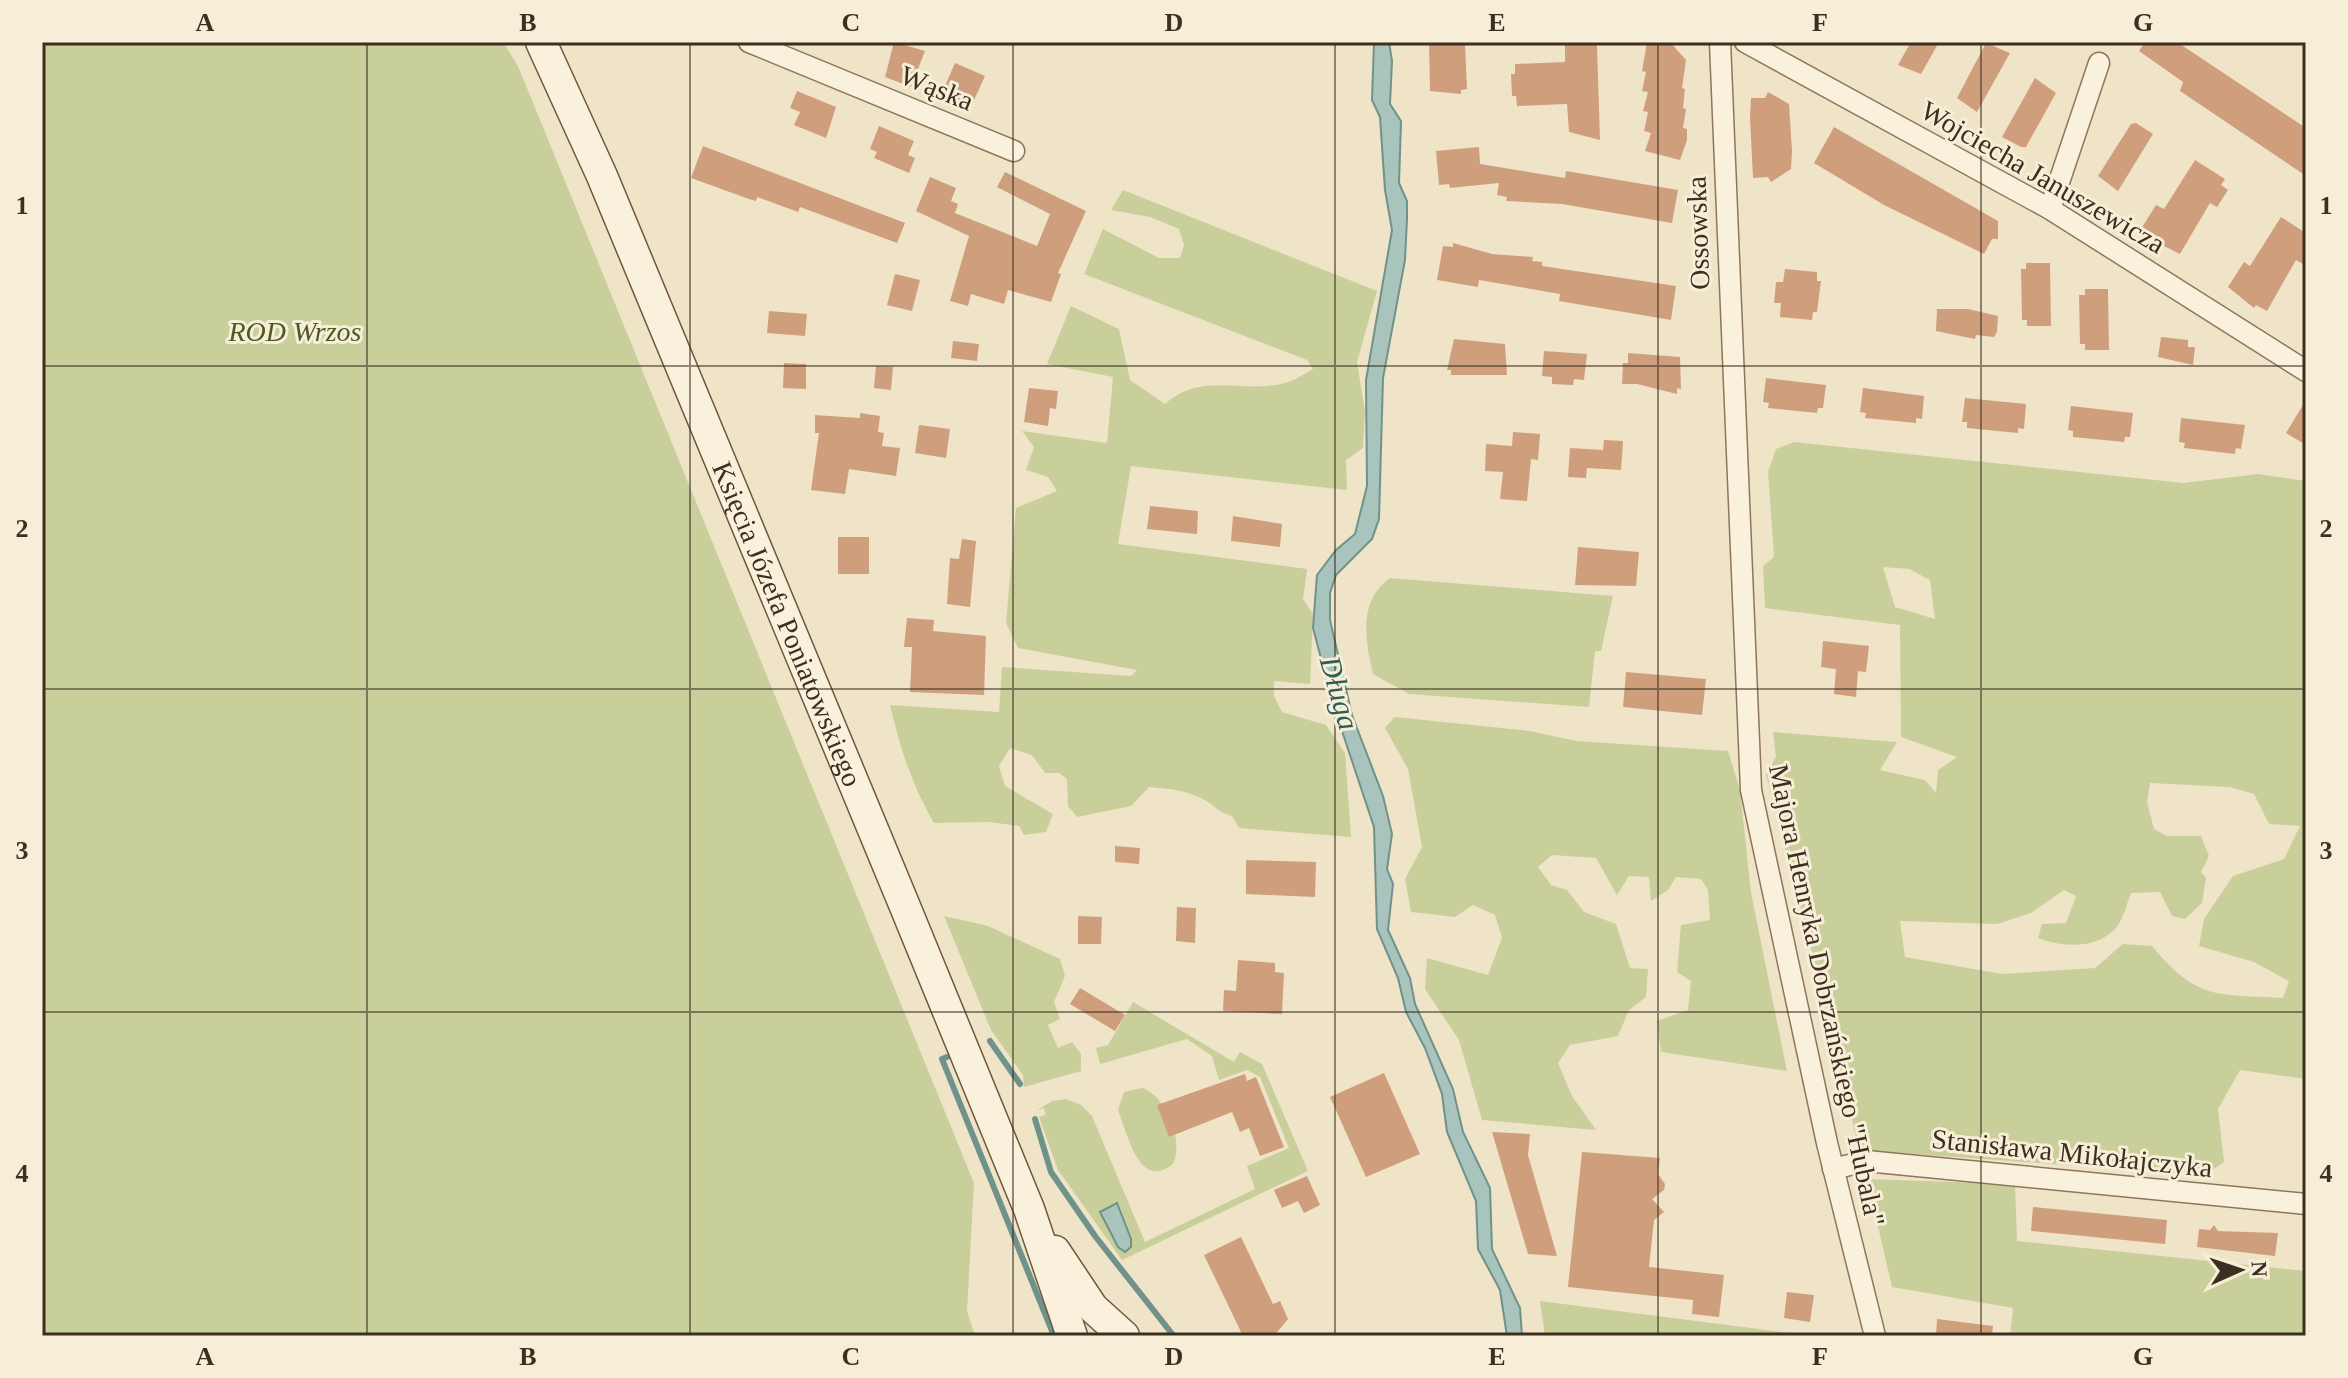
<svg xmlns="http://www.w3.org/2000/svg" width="2348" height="1378" viewBox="0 0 2348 1378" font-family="'Times New Roman',serif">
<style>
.green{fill:#c9cf9b;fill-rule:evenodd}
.water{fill:#a9c4bc;stroke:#6f938a;stroke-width:2}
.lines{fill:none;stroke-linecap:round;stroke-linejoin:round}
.stream{stroke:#6f938a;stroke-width:6}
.building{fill:#cf9f7d}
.minor-casing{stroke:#8d765c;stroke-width:23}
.secondary-casing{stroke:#6f573f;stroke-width:33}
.minor{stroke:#faf1dc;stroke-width:20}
.secondary{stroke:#faf1dc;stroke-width:30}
.grid{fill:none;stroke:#3d2e20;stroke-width:2;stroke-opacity:0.55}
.labels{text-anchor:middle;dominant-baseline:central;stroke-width:6;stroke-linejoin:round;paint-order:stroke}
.street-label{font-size:28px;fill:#3d2e20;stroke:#f7eed8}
.park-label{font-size:28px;font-style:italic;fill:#4d5a26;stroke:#f7eed8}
.water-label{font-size:30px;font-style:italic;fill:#2f5d5a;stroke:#f7eed8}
.neatline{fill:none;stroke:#3d2e20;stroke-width:3}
.grid-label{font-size:26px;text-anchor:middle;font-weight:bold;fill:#3d2e20}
</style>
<rect width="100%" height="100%" fill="#f0e4c8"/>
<!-- green -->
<g class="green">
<polygon points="42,42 503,42 518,66 974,1183 967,1311 975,1336 42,1336"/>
<path d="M 1123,190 L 1377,291 L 1357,362 L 1365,411 L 1363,448 L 1346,460 L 1347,490 L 1131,466 L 1118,544 L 1307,569 L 1303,599 L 1313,614 L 1310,684 L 1274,681 L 1274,696 L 1282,712 L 1326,725 L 1345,753 L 1351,837 L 1239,828 L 1232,816 C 1219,813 1215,806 1205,800 C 1187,790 1169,789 1149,787 L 1131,806 L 1077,817 L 1068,806 L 1067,779 L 1059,773 L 1045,773 L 1032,755 L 1010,748 L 999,766 L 1005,786 L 1053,814 L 1046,832 L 1024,835 L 1019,826 L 989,822 L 934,823 C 912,785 900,748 890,705 L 999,712 L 1002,667 L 1131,676 L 1137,670 L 1018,648 L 1006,623 L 1016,508 L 1057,491 L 1048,477 L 1026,470 L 1034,447 L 1022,431 L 1107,443 L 1113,377 L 1047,364 L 1071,306 L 1119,329 L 1130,380 L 1165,404 C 1204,369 1247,397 1291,381 C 1298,378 1306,373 1313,369 L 1307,360 L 1084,274 L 1103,229 L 1159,258 L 1180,258 L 1184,245 L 1179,229 L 1150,217 L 1111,210 Z"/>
<path d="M 1794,442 L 2183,483 L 2258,474 L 2306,481 L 2306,1079 L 2240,1070 L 2218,1109 L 2224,1162 L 2205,1175 L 1859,1150 L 1822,991 L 1766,774 L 1776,757 L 1773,732 L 1897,742 L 1880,770 L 1925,780 L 1936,793 L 1938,770 L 1957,757 L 1901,737 L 1900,625 L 1765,608 L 1763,566 L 1774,557 L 1768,472 L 1776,449 ZM 1883,567 L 1909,569 L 1930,580 L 1935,619 L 1895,607 ZM 2150,783 L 2230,787 L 2254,794 L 2269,824 L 2300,826 L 2284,859 L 2233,876 L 2204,919 L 2199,946 L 2254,962 L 2289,981 L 2283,998 C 2216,994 2198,1001 2152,946 L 2123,944 L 2095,968 L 2002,974 L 1905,957 L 1900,921 L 1997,924 L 2031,913 L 2064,890 L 2076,896 L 2066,923 L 2042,924 L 2038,938 C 2062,947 2096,950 2116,928 C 2123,920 2127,903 2131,893 L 2160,892 L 2172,916 L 2185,919 L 2202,903 L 2206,878 L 2201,872 L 2209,856 L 2201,836 L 2167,836 L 2154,829 L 2147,802 Z"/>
<path d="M 1390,578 L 1613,596 L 1601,651 L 1595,651 L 1589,707 L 1409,694 L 1373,674 C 1365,640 1358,601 1390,578 Z"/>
<polygon points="1395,717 1530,731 1576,741 1728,751 1740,790 1751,893 1787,1071 1661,1052 1657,1021 1688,1010 1691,981 1677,972 1681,925 1710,920 1708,890 1701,879 1676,877 1668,890 1651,901 1649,877 1629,876 1617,895 1596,858 1552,855 1538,867 1551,885 1567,890 1584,912 1616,924 1630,968 1648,969 1646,997 1629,1010 1618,1036 1570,1045 1558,1063 1572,1096 1596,1130 1482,1120 1459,1040 1425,989 1427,958 1488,975 1502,938 1495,915 1473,905 1455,917 1411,912 1405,879 1422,847 1408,769 1385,728"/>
<polygon points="944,916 988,926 1060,959 1065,976 1054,1002 1060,1019 1048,1025 1058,1048 1072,1042 1081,1054 1081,1071 1024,1087 1023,1075 991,1030"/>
<polygon points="1133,1002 1234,1062 1240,1052 1262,1064 1308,1171 1122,1260 1058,1170 1039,1117 1046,1115 1044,1108 1036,1111 1052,1101 1066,1099 1081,1105 1092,1116 1145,1242 1255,1189 1247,1166 1289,1148 1260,1077 1247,1070 1219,1080 1212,1056 1187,1039 1100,1064 1096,1048 1108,1045"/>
<path d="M 1142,1088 C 1165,1094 1185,1143 1173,1164 C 1139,1192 1127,1132 1118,1110 L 1124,1092 Z"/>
<polygon points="1867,1179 2015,1184 2017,1241 2306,1271 2306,1336 2010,1336 2013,1308 1892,1287"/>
<polygon points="1540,1301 1813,1336 1545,1336"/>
</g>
<!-- water -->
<g class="water">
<polygon points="1374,42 1389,42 1392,61 1390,104 1401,121 1399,183 1407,201 1407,219 1405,260 1383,378 1379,519 1372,539 1336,575 1330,593 1330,620 1352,715 1383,796 1392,834 1387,869 1393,884 1388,930 1410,978 1415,1004 1453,1089 1463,1132 1490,1188 1492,1249 1520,1308 1522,1336 1507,1336 1500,1290 1478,1249 1476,1201 1447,1132 1442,1094 1425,1048 1406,1012 1398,978 1377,929 1374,827 1333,704 1313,628 1317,575 1336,550 1355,534 1367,486 1366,380 1392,230 1385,190 1380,117 1372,100"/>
<polygon points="1117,1203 1131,1239 1131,1247 1125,1252 1118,1247 1100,1212"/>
</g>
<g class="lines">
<!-- stream -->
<g class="stream">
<polyline points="990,1041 1020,1084"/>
<polyline points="947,1057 942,1059 1054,1336"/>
<polyline points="1035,1119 1051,1172 1095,1236 1173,1335"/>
</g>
</g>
<!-- building -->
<g class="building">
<polygon points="894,42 925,51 911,87 885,77"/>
<polygon points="1429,42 1465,42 1467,89 1461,90 1461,94 1430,91"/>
<polygon points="1565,42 1594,42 1597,46 1600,140 1569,132 1567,104 1517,106 1516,96 1512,96 1511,74 1515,74 1515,64 1565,62"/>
<polygon points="1647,42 1670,42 1686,60 1682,88 1685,89 1683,108 1686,109 1683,128 1687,129 1687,140 1680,160 1645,151 1651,133 1644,131 1648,112 1643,111 1648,92 1642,91 1646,72 1642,71"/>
<polygon points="1911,42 1939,42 1921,74 1898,65"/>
<polygon points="2145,42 2177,42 2306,128 2306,176 2180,91 2183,82 2139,51"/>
<polygon points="1986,43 2010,53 1977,112 1957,98"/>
<polygon points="955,63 985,76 969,111 948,103 953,92 944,88"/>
<polygon points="2035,78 2056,93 2026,147 2021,147 2002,137"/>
<polygon points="797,91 836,107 826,138 794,125 800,112 790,108"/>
<polygon points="1768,92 1789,104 1792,151 1791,169 1771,182 1768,177 1753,178 1750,118 1751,98 1765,98"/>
<polygon points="2136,123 2153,134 2118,191 2098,176 2131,124"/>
<polygon points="879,126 914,141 908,155 915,158 909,173 874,158 877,152 870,149"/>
<polygon points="1834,127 1998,221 1998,239 1992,239 1984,254 1884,205 1814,163"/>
<polygon points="703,146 905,223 897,243 800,207 798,212 757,197 756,201 749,199 691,178"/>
<polygon points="1479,147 1480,164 1565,178 1566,171 1678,190 1672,223 1562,204 1506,201 1507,197 1497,195 1499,183 1450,188 1449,184 1439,185 1436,151"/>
<polygon points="2195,160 2225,179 2221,185 2228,190 2217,207 2210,203 2180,254 2150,239 2152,236 2141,229 2156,205 2164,209"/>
<polygon points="1005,172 1086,211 1058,273 1061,274 1051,302 1008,290 1004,304 971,294 968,306 950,301 969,236 916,211 930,177 956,188 951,201 958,204 955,213 1037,246 1050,214 997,187"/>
<polygon points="2281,217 2306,233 2306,266 2296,260 2267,311 2256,305 2254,308 2228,287 2244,262 2250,266"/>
<polygon points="1453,243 1492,254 1533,257 1532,261 1542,262 1542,266 1676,286 1671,320 1559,301 1560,294 1479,280 1478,287 1437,280 1443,246 1453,247"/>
<polygon points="2026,263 2050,263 2051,326 2027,326 2027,320 2022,320 2021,269 2026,269"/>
<polygon points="1785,269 1817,272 1817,281 1821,281 1817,312 1813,312 1812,320 1780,317 1781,303 1774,303 1776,282 1783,282"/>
<polygon points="895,274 920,280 912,311 887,305"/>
<polygon points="2085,289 2108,289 2109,350 2085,350 2085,344 2080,344 2079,295 2085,295"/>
<polygon points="1937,309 1968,309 1998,316 1997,332 1994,337 1976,335 1975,339 1936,331"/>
<polygon points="769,311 807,314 805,336 767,333"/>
<polygon points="2161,337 2188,340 2188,347 2195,347 2193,365 2158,357"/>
<polygon points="1454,339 1505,344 1507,375 1451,375 1451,370 1447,370"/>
<polygon points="953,341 979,344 977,361 951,358"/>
<polygon points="1544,351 1587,354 1584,380 1574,379 1573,385 1552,384 1552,377 1542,376"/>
<polygon points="1628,353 1680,357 1681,389 1677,388 1677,394 1637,384 1622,384 1623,363 1628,363"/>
<polygon points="784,363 806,364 806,389 783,388"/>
<polygon points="876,366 893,367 891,390 874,388"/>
<polygon points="1766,378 1826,385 1823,408 1818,408 1817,413 1768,408 1769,403 1763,402"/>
<polygon points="1029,388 1058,391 1056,409 1050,408 1048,426 1024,422"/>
<polygon points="1863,388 1924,396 1922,419 1916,418 1916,423 1865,418 1866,413 1860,412"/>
<polygon points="1965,398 2026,404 2024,429 2018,428 2018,433 1967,428 1967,422 1962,422"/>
<polygon points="2306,400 2306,445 2286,433"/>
<polygon points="2071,406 2133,413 2130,437 2125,437 2124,442 2073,437 2073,431 2068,430"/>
<polygon points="860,413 880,416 878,432 884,433 882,446 900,448 896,476 849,469 845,494 811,490 819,433 815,433 815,415 860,418"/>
<polygon points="2181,418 2245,425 2241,449 2236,448 2235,454 2184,448 2185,443 2179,442"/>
<polygon points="919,425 950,429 946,458 915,453"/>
<polygon points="1513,432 1540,434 1538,460 1531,459 1527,501 1500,499 1503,472 1485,471 1486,444 1512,446"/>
<polygon points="1604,440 1623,441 1621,470 1587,468 1586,478 1568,477 1570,448 1603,450"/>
<polygon points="1150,506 1198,511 1197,534 1147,529"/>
<polygon points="1233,516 1282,524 1280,547 1231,541"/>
<rect x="838" y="537" width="31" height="37"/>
<polygon points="962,539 976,541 970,607 947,604 950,558 959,559"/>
<polygon points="1578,547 1639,552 1636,586 1575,585"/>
<polygon points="907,618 934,620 933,631 986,636 984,695 910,692 912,647 904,647"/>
<polygon points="1823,641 1869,646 1866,672 1858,671 1856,697 1834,694 1836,669 1821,667"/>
<polygon points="1626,672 1706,679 1702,715 1623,707"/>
<polygon points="1115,846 1140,848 1139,864 1115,862"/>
<polygon points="1246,860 1316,862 1315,897 1246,894"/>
<polygon points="1177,907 1196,908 1195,943 1176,941"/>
<polygon points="1078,916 1102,917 1101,944 1078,944"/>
<polygon points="1238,960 1275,963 1275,972 1284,973 1282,1014 1223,1011 1224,990 1236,991"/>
<polygon points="1080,988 1125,1015 1115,1031 1070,1004"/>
<polygon points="1384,1073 1420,1154 1366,1177 1330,1097"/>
<polygon points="1245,1074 1247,1081 1256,1077 1284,1147 1260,1156 1249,1128 1240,1132 1232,1112 1169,1137 1157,1105"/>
<polygon points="1492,1132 1530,1134 1528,1155 1557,1256 1528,1254"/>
<polygon points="1582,1152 1660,1158 1658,1174 1665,1184 1664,1190 1652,1199 1664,1212 1654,1220 1649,1267 1724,1275 1719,1317 1692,1314 1693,1300 1568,1287"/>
<polygon points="1307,1176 1320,1205 1304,1213 1298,1201 1282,1208 1274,1190"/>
<polygon points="2033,1207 2167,1220 2165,1244 2031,1231"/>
<polygon points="2214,1225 2218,1231 2278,1233 2275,1256 2197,1247 2199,1229 2210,1230"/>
<polygon points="1241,1237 1273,1304 1280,1301 1288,1319 1274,1336 1242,1334 1204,1255"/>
<polygon points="1787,1292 1814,1295 1810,1322 1784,1318"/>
<polygon points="1937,1319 1993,1326 1992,1336 1936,1336"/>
</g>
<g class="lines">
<defs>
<g id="minor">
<polyline points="749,42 1014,151"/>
<polyline points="1720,42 1751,790 1827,1143 1875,1336"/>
<polyline points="1745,42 2050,209 2306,371"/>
<polyline points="2050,209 2099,63"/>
<polyline points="1833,1169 1866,1161 2306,1204"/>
</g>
<g id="secondary">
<path id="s1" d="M 541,42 L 602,176 L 906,909 L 1029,1209 L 1072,1336"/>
<polyline points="1055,1251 1093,1308 1124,1336"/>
</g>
</defs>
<!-- minor casing -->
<use href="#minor" class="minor-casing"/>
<!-- secondary casing -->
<use href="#secondary" class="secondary-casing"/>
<!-- minor -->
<use href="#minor" class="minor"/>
<!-- secondary -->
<use href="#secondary" class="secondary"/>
</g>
<!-- grid -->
<path class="grid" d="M 367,42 L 367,1336M 690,42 L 690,1336M 1013,42 L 1013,1336M 1335,42 L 1335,1336M 1658,42 L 1658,1336M 1981,42 L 1981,1336M 42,366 L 2306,366M 42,689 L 2306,689M 42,1012 L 2306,1012"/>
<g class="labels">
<!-- street labels -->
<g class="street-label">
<text transform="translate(937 88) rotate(22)">Wąska</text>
<text transform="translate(2043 177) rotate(30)">Wojciecha Januszewicza</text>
<text transform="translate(1698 233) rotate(-92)">Ossowska</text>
<text stroke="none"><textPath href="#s1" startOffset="632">Księcia Józefa Poniatowskiego</textPath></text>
<text transform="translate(1827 995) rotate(78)">Majora Henryka Dobrzańskiego "Hubala"</text>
<text transform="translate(2072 1153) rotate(6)">Stanisława Mikołajczyka</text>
</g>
<!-- park labels -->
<g class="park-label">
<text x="295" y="331">ROD Wrzos</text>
</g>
<!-- water labels -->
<g class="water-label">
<text transform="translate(1340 693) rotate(74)">Długa</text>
</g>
</g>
<!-- border -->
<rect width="2348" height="1378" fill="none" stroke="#f7eed8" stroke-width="88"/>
<!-- north arrow -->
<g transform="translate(2240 1270) rotate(87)" stroke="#f7eed8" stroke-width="6" paint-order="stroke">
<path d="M0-6L14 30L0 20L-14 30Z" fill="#3d2e20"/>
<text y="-12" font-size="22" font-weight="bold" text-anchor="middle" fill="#3d2e20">N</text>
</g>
<rect x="44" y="44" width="2260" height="1290" class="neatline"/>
<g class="grid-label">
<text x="205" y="31">A</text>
<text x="528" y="31">B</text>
<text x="851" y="31">C</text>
<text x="1174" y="31">D</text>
<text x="1497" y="31">E</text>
<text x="1820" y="31">F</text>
<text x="2143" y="31">G</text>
<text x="22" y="214">1</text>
<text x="2326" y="214">1</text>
<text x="22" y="537">2</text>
<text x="2326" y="537">2</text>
<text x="22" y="859">3</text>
<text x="2326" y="859">3</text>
<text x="22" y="1182">4</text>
<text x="2326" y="1182">4</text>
<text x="205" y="1365">A</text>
<text x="528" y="1365">B</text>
<text x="851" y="1365">C</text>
<text x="1174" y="1365">D</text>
<text x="1497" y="1365">E</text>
<text x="1820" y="1365">F</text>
<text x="2143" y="1365">G</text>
</g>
</svg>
